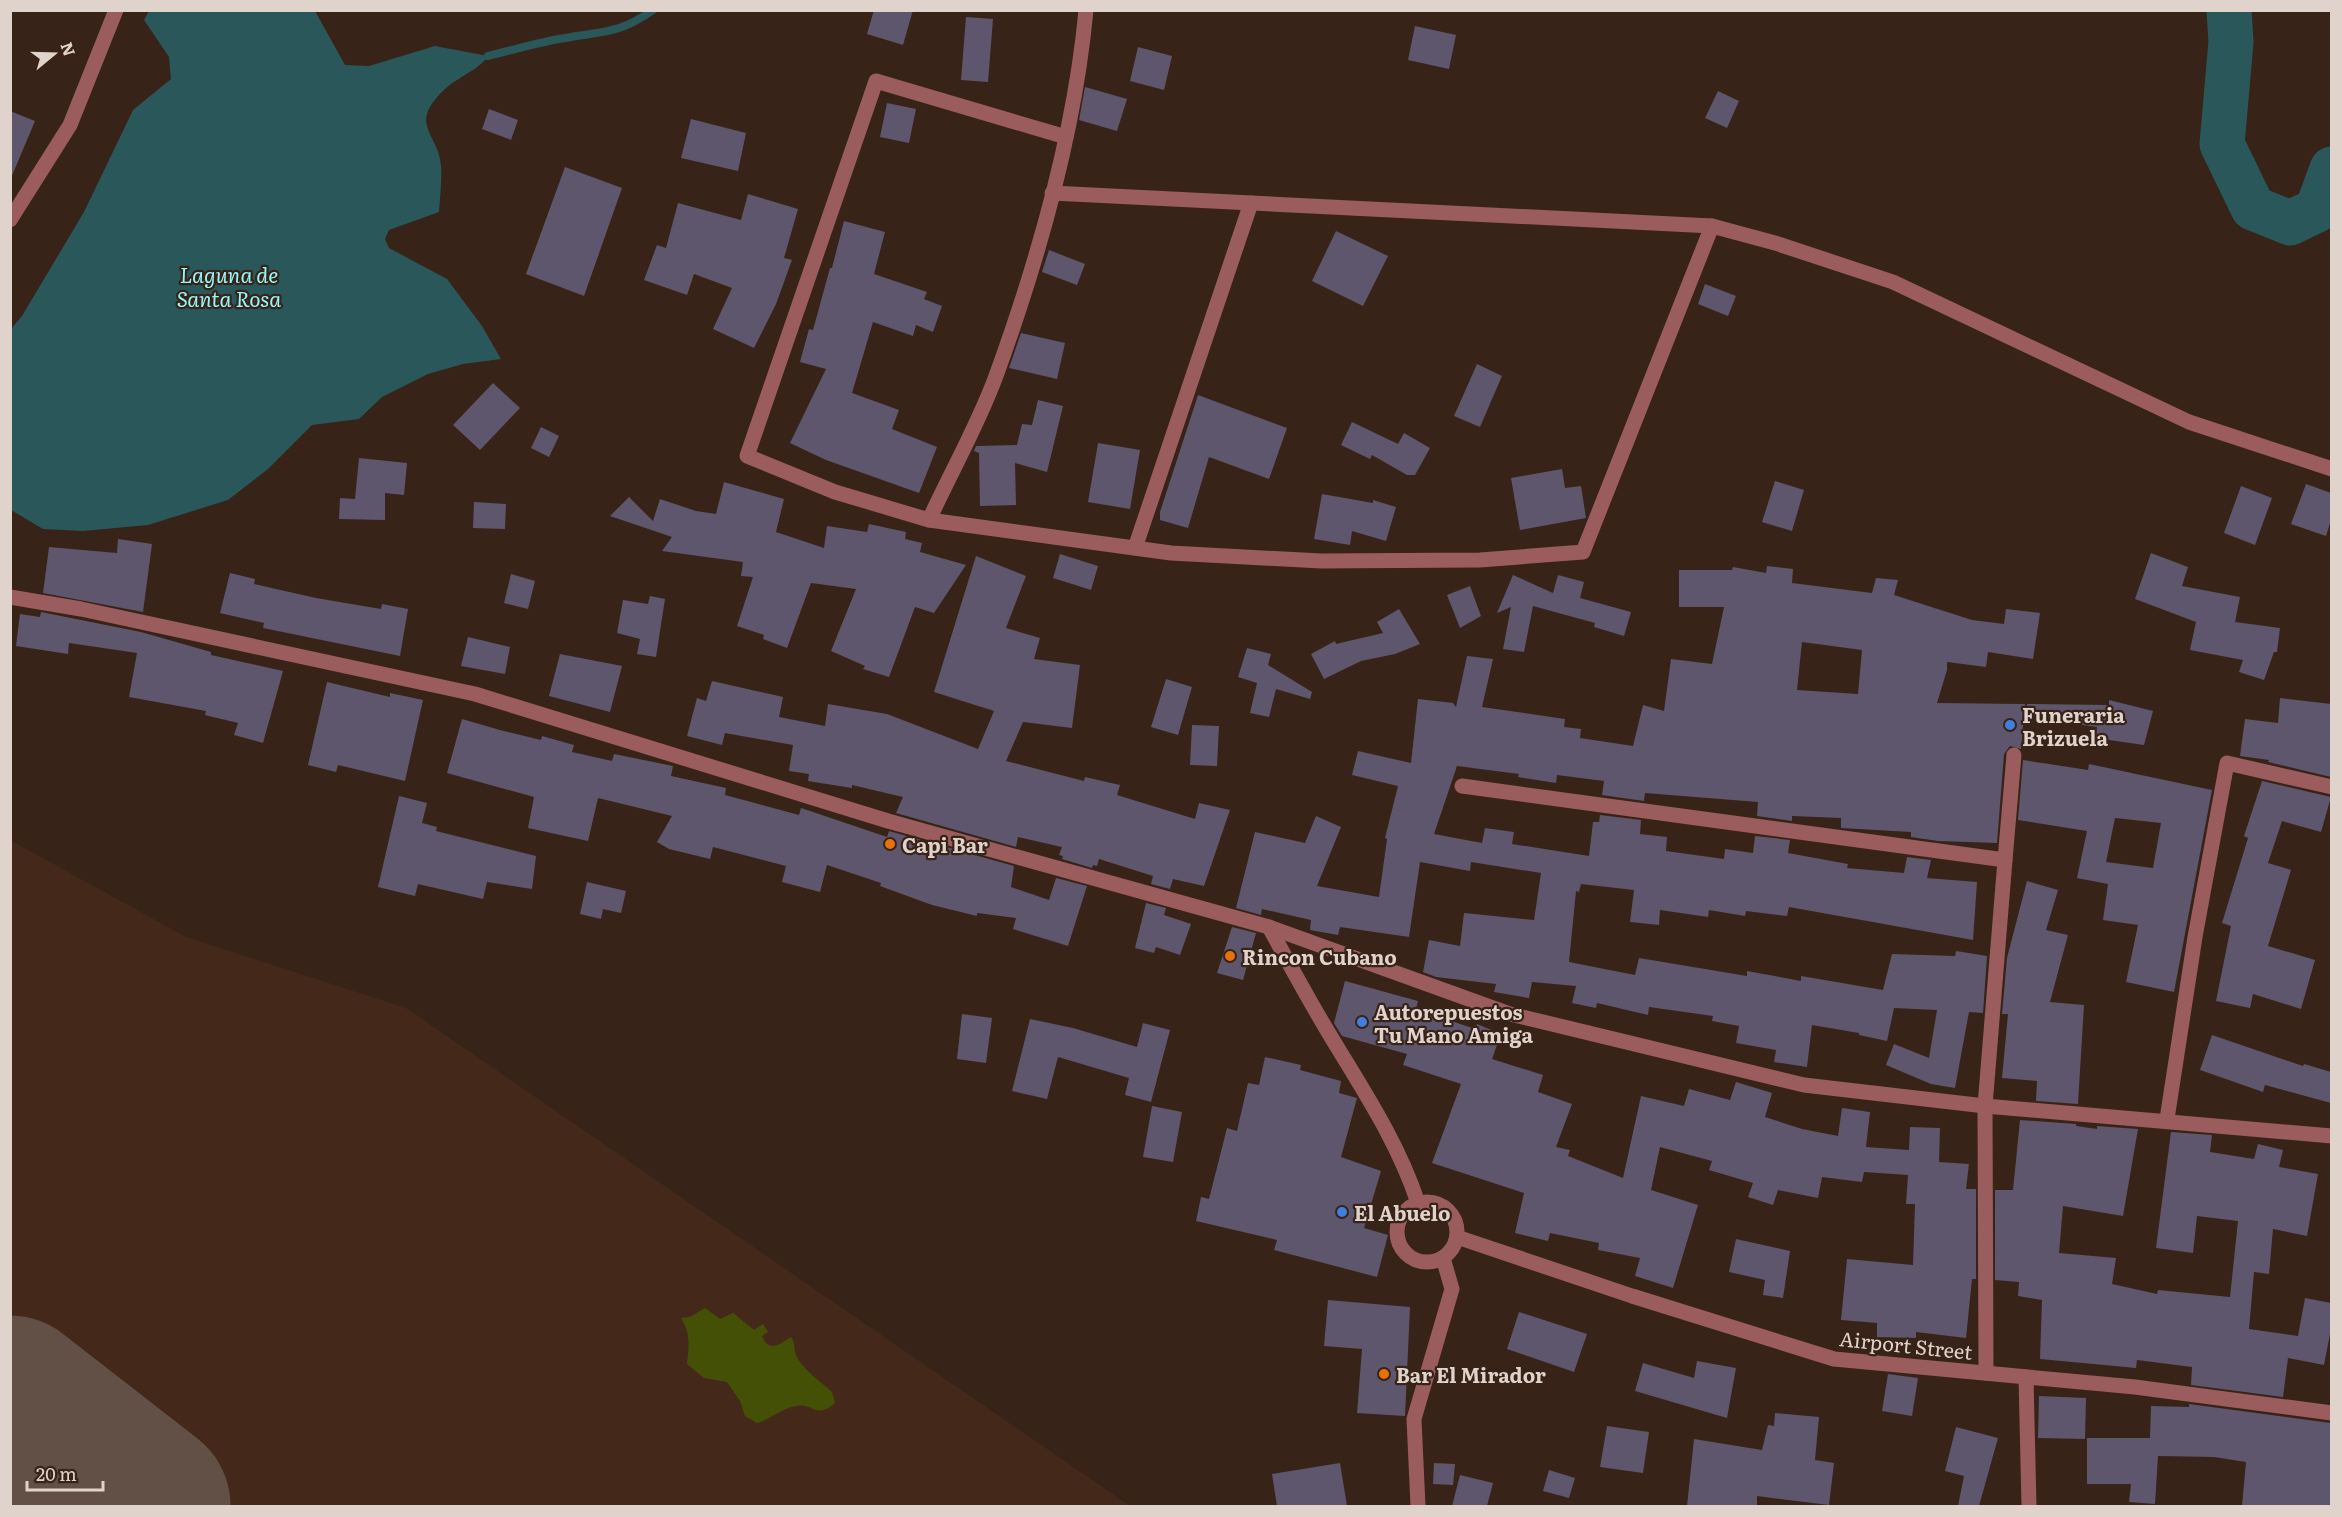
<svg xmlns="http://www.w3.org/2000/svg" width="2342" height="1517" viewBox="0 0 2342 1517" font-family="Literata,serif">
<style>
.built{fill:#44291b}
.green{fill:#455007}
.water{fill:#2a585a}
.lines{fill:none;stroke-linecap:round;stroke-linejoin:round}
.stream{stroke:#2a585a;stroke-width:8}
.river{stroke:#2a585a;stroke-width:45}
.runway{stroke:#625046;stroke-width:171}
.building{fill:#5e566c;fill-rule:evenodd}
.minor{stroke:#9b5c5e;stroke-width:15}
.shop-dot{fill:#3f7fe0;stroke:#372318;stroke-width:2}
.food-dot{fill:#e8710a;stroke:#372318;stroke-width:2}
.labels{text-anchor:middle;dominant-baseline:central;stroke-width:4.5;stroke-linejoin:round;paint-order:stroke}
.poi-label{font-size:20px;font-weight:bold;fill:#e0d3cb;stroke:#372318;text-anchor:start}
.street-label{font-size:20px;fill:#e0d3cb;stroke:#372318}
.water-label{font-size:21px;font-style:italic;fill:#94f6fb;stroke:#372318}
</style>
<rect width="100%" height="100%" fill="#372318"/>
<!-- built -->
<polygon class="built" points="10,840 186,937 406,1008 1130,1506 11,1506"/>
<!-- green -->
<path class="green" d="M 705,1308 L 720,1319 L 733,1313 L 754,1330 L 763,1324 L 768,1332 L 762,1336 C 769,1354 781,1343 791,1337 C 796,1344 793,1352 798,1359 C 806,1372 821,1382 832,1392 L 835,1403 C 816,1420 812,1402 796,1406 C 780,1409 771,1419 757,1423 L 745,1416 L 740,1401 L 727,1382 L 704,1378 L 687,1364 C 689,1346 691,1334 681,1318 L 690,1317 Z"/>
<!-- water -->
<path class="water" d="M 149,11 L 315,11 L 345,65 L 369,66 L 435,46 L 488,56 C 478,71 457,77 444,90 C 407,125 439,133 441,166 C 442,181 440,197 439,212 L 389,230 L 385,239 L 389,248 L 447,279 L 482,326 L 501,359 L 463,364 L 428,374 L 382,397 L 359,419 L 312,425 L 268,469 L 228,500 L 148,525 L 83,531 L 43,529 L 11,510 L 11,329 L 22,316 L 84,212 L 133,110 L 171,79 L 169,57 L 144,20 Z"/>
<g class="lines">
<!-- stream -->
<path class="stream" d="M 488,56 C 513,50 539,42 565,38 C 604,31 619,34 653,10"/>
<!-- river -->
<polyline class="river" points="2229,10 2231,42 2222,144 2253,208 2290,223 2317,210 2332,169"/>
<!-- runway -->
<polyline class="runway" points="10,1401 145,1506"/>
</g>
<!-- building -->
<g class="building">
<polygon points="874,10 913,10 903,45 867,34"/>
<polygon points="966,17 993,19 988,82 961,80"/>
<polygon points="1415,26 1456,35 1449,69 1408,60"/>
<polygon points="1138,47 1172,56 1164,90 1130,81"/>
<polygon points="1085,87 1127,99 1117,131 1079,120"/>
<polygon points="1718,91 1739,101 1727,128 1705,118"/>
<polygon points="887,103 916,109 909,143 880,137"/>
<polygon points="489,109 518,120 511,140 482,129"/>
<polygon points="10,111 35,121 11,178 10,178"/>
<polygon points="691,119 746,133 738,171 681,158"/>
<polygon points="565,167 622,188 584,296 526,274"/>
<polygon points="748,194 798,209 784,258 792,260 776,304 754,348 713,329 732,288 694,274 687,295 644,280 657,245 666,248 678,203 741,220"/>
<polygon points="844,221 885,232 874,274 927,292 924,299 942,306 933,332 916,325 913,336 873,322 852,393 899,410 892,429 937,447 919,493 826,460 790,443 826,369 800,362 809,329 813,330 830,268 832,268"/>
<polygon points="1336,231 1388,256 1363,306 1312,281"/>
<polygon points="1049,250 1085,264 1077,285 1042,272"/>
<polygon points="1705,284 1736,296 1728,316 1698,304"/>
<polygon points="1021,333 1065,343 1057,379 1009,368"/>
<polygon points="1477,364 1502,376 1480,427 1454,416"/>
<polygon points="493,383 520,408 480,450 453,425"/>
<polygon points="1198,395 1287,428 1269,479 1209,457 1188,528 1160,520 1160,512"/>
<polygon points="1038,400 1063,406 1047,472 1015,463 1016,505 980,506 979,453 974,451 976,446 1017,445 1022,424 1032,425"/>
<polygon points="1352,422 1398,444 1404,433 1430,448 1415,475 1407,475 1372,455 1370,459 1341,445"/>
<polygon points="541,427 559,436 549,457 531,448"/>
<polygon points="1098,443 1140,450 1130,509 1088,502"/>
<polygon points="359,458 407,463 404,495 385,493 385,520 339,519 340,498 355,499"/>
<polygon points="1562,469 1565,488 1581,486 1586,518 1520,530 1511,478"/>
<polygon points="1775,481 1804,490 1792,531 1762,522"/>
<polygon points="724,482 784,499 776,532 824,548 827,526 867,532 869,524 906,532 905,539 922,543 920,552 966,565 934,613 915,607 889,677 863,669 865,666 831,651 856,589 811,583 787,648 763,639 764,635 737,626 753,577 741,576 743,562 662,551 672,537 610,516 629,497 653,521 660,499 696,511 716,514"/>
<polygon points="2306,484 2331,493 2331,520 2326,536 2291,524"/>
<polygon points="2241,486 2272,498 2255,545 2224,533"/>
<polygon points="1322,494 1373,503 1373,500 1396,507 1386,541 1352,531 1350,545 1314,539"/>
<polygon points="474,502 506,504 505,529 473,528"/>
<polygon points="118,539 152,544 143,612 43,593 49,547 117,553"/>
<polygon points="2151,553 2188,567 2182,586 2240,597 2235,622 2280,628 2277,652 2274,652 2264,680 2239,672 2243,660 2190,650 2196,622 2135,599"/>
<polygon points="1060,554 1098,566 1091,590 1053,578"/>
<polygon points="976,556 1026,576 1006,628 1040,638 1034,659 1080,665 1072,728 1023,722 1006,761 1084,781 1085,777 1120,785 1117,795 1195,819 1199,803 1230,810 1204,886 1173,879 1170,889 1151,884 1153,876 1099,859 1097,866 1093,865 1092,868 1062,859 1063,856 1059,855 1062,847 1018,837 1016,847 896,813 903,797 852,785 852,788 808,781 809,774 789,771 793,745 725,733 722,745 687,736 697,698 706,701 712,681 783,697 779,717 825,726 828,704 887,714 978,749 994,711 934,692"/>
<path d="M 1767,566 L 1793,569 L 1792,583 L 1872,593 L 1876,578 L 1898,580 L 1894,595 L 1972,620 L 2004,624 L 2006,609 L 2040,613 L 2033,659 L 1988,652 L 1986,667 L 1947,662 L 1947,670 L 1937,703 L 2025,704 L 2021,749 L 2010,746 L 2004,754 L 1997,843 L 1938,841 L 1911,837 L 1911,832 L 1841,828 L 1841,818 L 1792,816 L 1792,821 L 1757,816 L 1758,802 L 1645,793 L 1644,801 L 1602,795 L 1604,781 L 1557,775 L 1556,783 L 1518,777 L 1519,774 L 1457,766 L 1434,834 L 1482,843 L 1485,828 L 1514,832 L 1512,844 L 1589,856 L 1593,822 L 1599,822 L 1600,815 L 1641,820 L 1640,834 L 1667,837 L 1666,851 L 1724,859 L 1725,849 L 1753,853 L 1755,836 L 1790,840 L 1788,853 L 1848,864 L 1847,868 L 1904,873 L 1907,857 L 1931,860 L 1927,878 L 1977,882 L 1973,940 L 1789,907 L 1787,916 L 1746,911 L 1745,916 L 1709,910 L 1708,917 L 1660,910 L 1659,925 L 1630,922 L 1634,890 L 1581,884 L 1579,892 L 1576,891 L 1569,962 L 1635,975 L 1639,958 L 1747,976 L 1747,971 L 1801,981 L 1801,976 L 1883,990 L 1892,954 L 1955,956 L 1956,951 L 1987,956 L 1983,1013 L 1969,1012 L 1955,1088 L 1931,1084 L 1886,1065 L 1894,1044 L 1929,1058 L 1937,1010 L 1894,1008 L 1887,1041 L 1859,1035 L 1859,1033 L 1812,1025 L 1807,1067 L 1774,1062 L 1776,1050 L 1736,1043 L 1739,1026 L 1712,1021 L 1713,1016 L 1649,1007 L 1648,1015 L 1597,1003 L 1596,1008 L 1572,1003 L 1576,986 L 1532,982 L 1529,998 L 1494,992 L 1496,984 L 1436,977 L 1423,972 L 1429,940 L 1460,946 L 1464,913 L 1534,920 L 1541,873 L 1471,862 L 1470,871 L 1420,862 L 1409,937 L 1340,927 L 1338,935 L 1310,930 L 1311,920 L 1262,909 L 1261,915 L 1236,908 L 1255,832 L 1305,843 L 1316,816 L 1341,827 L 1317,886 L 1379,897 L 1387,839 L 1385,838 L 1398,786 L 1352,775 L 1358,751 L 1411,763 L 1418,699 L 1453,703 L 1456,707 L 1467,656 L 1493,659 L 1482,707 L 1565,719 L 1564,727 L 1581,729 L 1580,738 L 1633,746 L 1643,705 L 1664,711 L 1671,659 L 1712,664 L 1724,607 L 1679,607 L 1679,570 L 1732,570 L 1733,567 L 1766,573 ZM 1802,642 L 1862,650 L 1858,694 L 1797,690 Z"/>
<polygon points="230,573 255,579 254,584 316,598 381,609 382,604 408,609 400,656 263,628 264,623 220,613"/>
<polygon points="511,574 535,581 528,609 504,603"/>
<polygon points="1513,575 1553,593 1558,575 1584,582 1580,598 1631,612 1624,636 1594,627 1595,623 1533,606 1524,652 1503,649 1511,607 1497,613"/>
<polygon points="1470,586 1481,616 1460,628 1447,595"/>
<polygon points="650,596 665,599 656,657 637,654 640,639 617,633 623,600 648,604"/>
<polygon points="1399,609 1420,644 1395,654 1361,661 1324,679 1311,654 1335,641 1336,644 1383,633 1377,622"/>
<polygon points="41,612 141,632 211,652 211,655 283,671 263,743 234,735 238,723 205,715 206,711 129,697 137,653 69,643 68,654 16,646 20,614 40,617"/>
<polygon points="468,637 510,647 505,674 461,666"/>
<polygon points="1247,648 1271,654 1268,665 1312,692 1310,699 1276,689 1269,717 1250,713 1257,683 1238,677"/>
<polygon points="560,654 622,666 610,712 549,696"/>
<polygon points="1166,679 1192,687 1178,735 1151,727"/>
<polygon points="327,682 390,697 390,693 423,700 405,781 338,765 336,772 308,765"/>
<polygon points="2280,698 2331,704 2331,777 2268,762 2269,760 2240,756 2245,719 2278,723"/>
<polygon points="2109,700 2153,711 2144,745 2095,738 2097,727 2026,717 2027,704 2109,705"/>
<polygon points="462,719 500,730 541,740 542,736 574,745 572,752 612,761 614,754 673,766 671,776 726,788 725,795 799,815 801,808 887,837 889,831 1014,866 1011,887 1049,900 1056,878 1087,886 1068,946 1013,929 1016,918 977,913 977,916 932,905 880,886 881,883 827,865 820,892 782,882 786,866 713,847 710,859 669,849 657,842 672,816 598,798 588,841 528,828 534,797 447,773"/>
<polygon points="1192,725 1219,726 1217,766 1190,765"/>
<path d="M 2023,760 L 2088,770 L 2089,764 L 2212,790 L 2174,992 L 2126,982 L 2138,925 L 2103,920 L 2108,884 L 2077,878 L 2087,831 L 2018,820 ZM 2115,818 L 2161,823 L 2153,868 L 2106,862 Z"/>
<polygon points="2262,781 2331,797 2321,832 2282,821 2268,863 2291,870 2268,946 2315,960 2301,1009 2253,994 2250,1008 2216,1001 2231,926 2222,923 2248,838 2244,836"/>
<polygon points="399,796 427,803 422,823 437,827 436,831 536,856 532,889 487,882 483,899 418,884 415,896 378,887"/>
<polygon points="2027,881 2058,890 2046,930 2068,935 2050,1002 2084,1005 2078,1104 2036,1101 2037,1081 2002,1078 2008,1014 2002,1014 2007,958"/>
<polygon points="587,882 626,891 621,913 603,909 601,919 580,914"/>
<polygon points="1146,903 1166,908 1164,915 1191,924 1180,955 1156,947 1154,953 1135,948"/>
<polygon points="1232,927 1256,933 1243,980 1217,973"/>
<polygon points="1345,981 1418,1001 1416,1009 1475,1029 1477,1024 1501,1034 1492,1059 1543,1075 1538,1092 1572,1104 1556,1147 1570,1150 1568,1156 1623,1178 1641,1096 1684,1106 1689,1089 1730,1100 1736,1082 1772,1093 1765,1117 1802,1129 1838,1136 1842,1108 1870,1112 1866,1147 1909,1150 1910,1127 1940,1128 1939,1162 1969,1164 1966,1189 1976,1189 1976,1279 1972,1279 1966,1338 1916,1332 1916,1338 1877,1337 1877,1323 1841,1320 1847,1259 1913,1265 1915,1204 1906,1204 1908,1175 1864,1172 1862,1182 1822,1177 1818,1198 1778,1190 1773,1205 1748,1197 1753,1183 1709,1170 1712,1161 1660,1147 1651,1190 1698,1205 1673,1288 1635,1276 1640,1258 1598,1250 1599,1243 1550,1233 1548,1241 1515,1233 1524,1193 1432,1163 1461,1084 1403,1065 1407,1054 1342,1036 1334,1023"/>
<polygon points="962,1014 992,1018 986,1063 957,1059"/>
<polygon points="1030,1019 1073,1028 1137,1047 1143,1023 1170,1030 1151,1102 1125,1095 1129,1078 1058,1057 1047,1099 1012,1091"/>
<polygon points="2212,1035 2303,1066 2304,1064 2331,1072 2331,1103 2265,1085 2263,1092 2200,1070"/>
<polygon points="1265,1057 1301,1065 1300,1070 1341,1081 1339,1093 1357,1098 1341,1157 1381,1171 1364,1228 1388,1235 1377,1277 1274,1250 1277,1240 1196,1221 1201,1197 1209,1199 1227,1128 1237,1131 1248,1083 1259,1085"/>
<polygon points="1152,1106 1182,1112 1173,1162 1143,1157"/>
<polygon points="2020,1120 2076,1124 2076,1126 2097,1129 2097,1126 2138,1129 2123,1216 2063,1206 2059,1253 2116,1258 2112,1284 2157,1294 2158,1290 2230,1297 2238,1221 2197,1216 2193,1253 2156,1248 2171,1132 2212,1135 2210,1152 2254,1159 2258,1144 2283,1150 2279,1167 2318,1174 2307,1236 2273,1229 2269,1274 2254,1272 2249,1329 2298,1336 2305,1298 2331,1303 2331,1329 2324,1365 2288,1358 2283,1397 2191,1385 2192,1367 2137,1360 2136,1368 2040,1359 2042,1300 2018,1296 2019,1282 1995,1280 1995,1190 2013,1190"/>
<polygon points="1736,1239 1790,1251 1783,1298 1763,1295 1765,1280 1729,1272"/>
<polygon points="1328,1300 1410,1307 1405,1416 1357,1413 1362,1349 1324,1346"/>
<polygon points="1519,1312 1587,1334 1574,1372 1507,1349"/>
<polygon points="1697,1361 1736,1368 1727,1418 1635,1391 1643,1363 1694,1378"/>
<polygon points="1888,1374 1918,1378 1912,1416 1882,1411"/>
<polygon points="2039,1396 2086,1398 2085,1439 2038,1438"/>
<polygon points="2189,1404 2331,1423 2331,1506 2242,1506 2246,1462 2214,1457 2158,1456 2155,1504 2129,1502 2131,1484 2087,1484 2087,1438 2150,1438 2151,1406 2189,1407"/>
<polygon points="1775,1413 1819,1417 1815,1460 1834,1463 1829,1505 1757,1496 1757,1506 1687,1506 1694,1439 1762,1450 1768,1425 1774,1426"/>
<polygon points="1607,1426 1649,1432 1643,1473 1600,1467"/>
<polygon points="1956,1427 1998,1438 1979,1506 1958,1506 1964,1476 1945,1471"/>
<polygon points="1340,1463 1347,1506 1277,1506 1272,1474"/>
<polygon points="1434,1463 1455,1464 1453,1485 1433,1484"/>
<polygon points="1549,1470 1575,1478 1569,1498 1543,1491"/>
<polygon points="1460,1475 1493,1483 1487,1506 1452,1506"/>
</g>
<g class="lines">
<!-- minor -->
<g class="minor">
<polyline points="1066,137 876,81 747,456 835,492 929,520 1171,553 1321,561 1480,560 1583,552 1712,226"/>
<polyline points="1052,193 1712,226 1775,243 1893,282 2189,422 2332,469"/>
<polyline points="10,220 70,125 116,10"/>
<path d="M 929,520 C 951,472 978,425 996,376 C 1037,263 1075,130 1086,10"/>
<polyline points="1135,548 1251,203"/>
<polyline points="10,597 81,609 475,694 888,821 1269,927 1510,1014 1804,1085 1985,1106 2332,1136"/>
<polyline points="1462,786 2005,860 1985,1106 1986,1373"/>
<polyline points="2005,860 2014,755"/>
<path d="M 1269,927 C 1286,958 1303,989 1321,1020 C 1356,1080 1396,1136 1418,1203"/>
<polyline points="2167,1119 2195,937 2227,763 2332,787"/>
<circle cx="1427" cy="1232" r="30"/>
<polyline points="1457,1237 1632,1296 1834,1359 2135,1387 2332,1413"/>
<polyline points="2026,1377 2029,1506"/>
<polyline points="1418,1506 1414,1419 1452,1289 1443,1258"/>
</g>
</g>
<!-- markers -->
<g class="shop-dot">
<circle cx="2010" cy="725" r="6"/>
<circle cx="1362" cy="1022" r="6"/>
<circle cx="1342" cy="1212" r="6"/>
</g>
<g class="food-dot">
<circle cx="890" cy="844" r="6"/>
<circle cx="1230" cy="956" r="6"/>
<circle cx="1384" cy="1374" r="6"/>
</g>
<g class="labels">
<!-- poi labels -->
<g class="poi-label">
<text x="2022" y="714">Funeraria<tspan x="2022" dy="23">Brizuela</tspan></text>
<text x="902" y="844">Capi Bar</text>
<text x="1242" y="956">Rincon Cubano</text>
<text x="1374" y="1011">Autorepuestos<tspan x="1374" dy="23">Tu Mano Amiga</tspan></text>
<text x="1354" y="1212">El Abuelo</text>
<text x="1396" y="1374">Bar El Mirador</text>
</g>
<!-- street labels -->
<g class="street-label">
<text transform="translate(1906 1344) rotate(6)">Airport Street</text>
</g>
<!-- water labels -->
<g class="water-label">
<text x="229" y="273">Laguna de<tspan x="229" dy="24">Santa Rosa</tspan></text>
</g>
</g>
<!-- border -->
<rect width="2342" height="1517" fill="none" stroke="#e0d3cb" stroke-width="24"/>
<!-- north arrow -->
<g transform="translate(54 54) rotate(71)" stroke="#372318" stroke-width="4.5" paint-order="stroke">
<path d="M0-4.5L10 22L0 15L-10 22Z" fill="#e0d3cb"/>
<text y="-9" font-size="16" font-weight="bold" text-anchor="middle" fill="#e0d3cb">N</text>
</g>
<!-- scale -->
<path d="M27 1481v9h76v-9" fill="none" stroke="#e0d3cb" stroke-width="3"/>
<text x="36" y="1481" font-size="18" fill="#e0d3cb" stroke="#372318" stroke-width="4.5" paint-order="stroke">20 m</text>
</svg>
